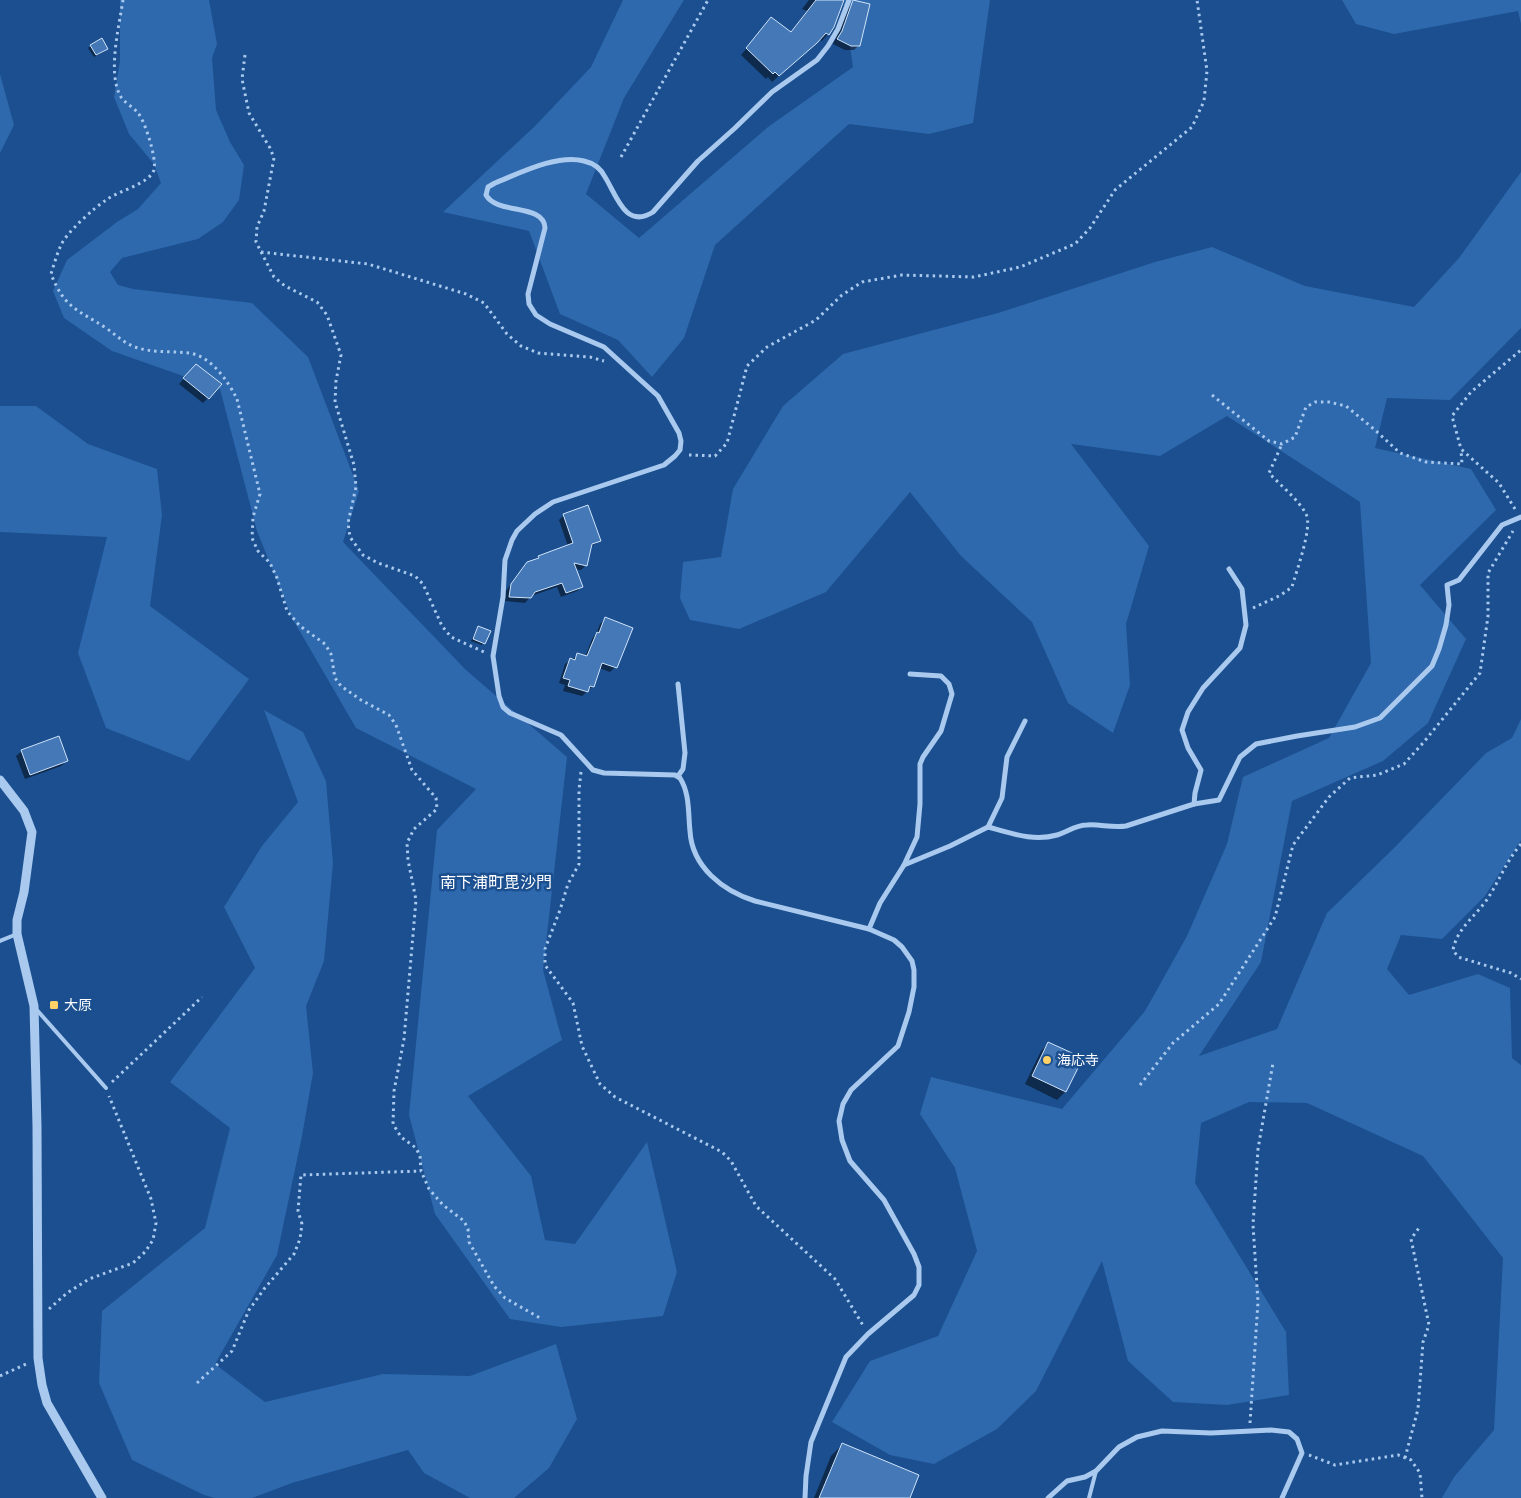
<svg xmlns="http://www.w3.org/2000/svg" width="1521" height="1498" viewBox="0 0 1521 1498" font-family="Rubik,'Noto Sans JP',sans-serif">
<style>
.green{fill:#2e69ad}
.shadow{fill:#0007}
.building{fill:#4478b7;stroke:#cfe3fa}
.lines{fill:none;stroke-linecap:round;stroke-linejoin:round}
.path{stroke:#a9c9ee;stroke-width:3;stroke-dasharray:2.5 4;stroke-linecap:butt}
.service{stroke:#a9c9ee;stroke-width:4}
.minor{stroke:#a9c9ee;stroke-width:5}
.tertiary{stroke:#a9c9ee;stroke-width:9}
.poi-dot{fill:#ffd166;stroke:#1b4f8f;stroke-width:2}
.labels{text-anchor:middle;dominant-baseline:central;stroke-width:5;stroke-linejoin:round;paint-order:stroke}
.poi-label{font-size:14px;fill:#fff;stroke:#1b4f8f;text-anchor:start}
.quarter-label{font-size:16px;fill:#fff;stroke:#1b4f8f}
</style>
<rect width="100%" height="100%" fill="#1b4f8f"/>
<!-- green -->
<g class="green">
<polygon points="120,0 209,0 217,44 212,58 216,110 230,142 244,165 239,200 223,222 198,239 122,258 110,272 118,285 133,289 252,303 308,357 359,491 343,542 466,670 567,757 543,970 562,1040 468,1096 531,1176 545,1240 575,1244 647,1142 677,1272 663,1316 561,1327 510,1319 435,1214 409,1115 437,830 476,789 356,728 292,618 257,531 220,389 112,351 64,318 53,291 67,260 117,222 138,209 161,183 154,164 129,134 114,97 120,61"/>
<polygon points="623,0 684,0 624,98 586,194 639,238 768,127 853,67 844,5 845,0 990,0 973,123 929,134 849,124 715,245 684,338 652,377 618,340 560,314 529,231 443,212 536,125 591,67"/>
<polygon points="1342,0 1521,0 1521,24 1518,11 1394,34 1356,24"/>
<polygon points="0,74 14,125 0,153"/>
<polygon points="1521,172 1521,328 1450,400 1387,398 1375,448 1471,469 1496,510 1420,585 1466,639 1428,723 1383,761 1292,801 1261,962 1199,1056 1277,1029 1327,913 1393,849 1486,753 1512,738 1521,719 1521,840 1485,896 1442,939 1401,935 1387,969 1409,995 1478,974 1510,988 1512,1058 1521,1065 1521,1498 1442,1498 1454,1477 1494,1430 1503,1258 1423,1156 1307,1103 1249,1102 1201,1123 1195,1183 1286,1332 1289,1395 1227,1405 1173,1402 1128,1361 1102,1261 1036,1391 997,1429 934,1464 890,1455 832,1422 870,1361 938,1336 977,1251 955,1168 920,1114 931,1077 1062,1109 1145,1011 1187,936 1227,844 1243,777 1329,738 1371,663 1360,502 1227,416 1160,456 1071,444 1149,546 1126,624 1130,685 1113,733 1068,703 1032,622 961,556 910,492 826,592 739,629 690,620 680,598 683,562 721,557 733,489 783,406 843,354 998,313 1155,262 1212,247 1305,286 1414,307 1459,258"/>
<polygon points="0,406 36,406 88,444 157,469 162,515 150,606 249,679 189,761 106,728 78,653 107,537 0,532"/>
<polygon points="264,710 303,732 326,781 333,863 324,961 306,1006 313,1073 302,1136 277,1255 215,1364 265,1402 383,1374 470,1376 556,1344 577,1419 549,1468 514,1498 470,1498 424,1473 408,1450 292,1483 252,1498 215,1498 204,1495 132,1460 99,1383 102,1311 205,1228 230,1128 170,1082 255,968 224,907 262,846 298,802"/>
</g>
<!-- shadow -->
<g class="shadow">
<polygon points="809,0 843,0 828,34 822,41 819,39 772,82 768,77 766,79 741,55 771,19 790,33 807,11 802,9"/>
<polygon points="854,2 859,45 854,50 845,50 833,44 849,7"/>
<polygon points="91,46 105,51 94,57 88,48"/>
<polygon points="191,371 220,385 203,403 179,384"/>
<polygon points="564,515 599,541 590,547 586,565 581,570 575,569 582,586 577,591 561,597 557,587 531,596 525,603 505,601 506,591 522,569 539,557 568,546 559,520"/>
<polygon points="606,618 615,667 610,672 599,668 593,686 582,696 563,691 565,685 559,683 565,664 578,655 585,657 592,639 596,634 600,624"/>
<polygon points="478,627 484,643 482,645 471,641"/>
<polygon points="22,751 67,761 61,766 25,779 16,756"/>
<polygon points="1049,1043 1081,1058 1065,1092 1057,1100 1025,1084 1041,1051"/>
<polygon points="842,1445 908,1498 814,1498 831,1456"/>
</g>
<!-- building -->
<g class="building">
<polygon points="816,0 844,0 834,27 829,35 826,33 817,43 779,76 775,72 773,74 746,48 771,17 791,32"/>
<polygon points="853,0 870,4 860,46 851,46 837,39 842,31"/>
<polygon points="102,38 108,49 96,55 90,45"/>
<polygon points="196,364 222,384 209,399 183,378"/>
<polygon points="588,505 601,541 592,544 587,566 574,563 583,587 566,593 562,583 535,592 531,598 509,597 511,584 527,562 539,558 538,556 573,543 563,514"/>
<polygon points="605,617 633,628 617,668 602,663 594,687 590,686 588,692 568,686 570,680 563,678 570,658 575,660 577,653 587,656 597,632 599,633"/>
<polygon points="478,626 491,631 485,644 473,639"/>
<polygon points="59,736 68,761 30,775 21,750"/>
<polygon points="1048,1042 1083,1058 1066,1092 1032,1076"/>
<polygon points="842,1443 919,1475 910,1498 819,1498"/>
</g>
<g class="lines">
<!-- path -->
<g class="path">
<path d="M 123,0 C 119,27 107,74 121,97 C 125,103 133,107 138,113 C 145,121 157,159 154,170 C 149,184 118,191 106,200 C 94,208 67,232 61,245 C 57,254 54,264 51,274 C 65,309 77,309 106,328 C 116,335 124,343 135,347 C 152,353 171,351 189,353 C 211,356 228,381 237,399 L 260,494 L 253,517 L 252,538 L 258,551 L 270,563 L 277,578 L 287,611 L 300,626 L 325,644 L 331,654 L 335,678 L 341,686 L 361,700 L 389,715 L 396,725 L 412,770 L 436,798 L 437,809 L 414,829 L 407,843 L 408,860 L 416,900 L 404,1039 L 394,1091 L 393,1124 L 401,1137 L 416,1148 L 420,1156 L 421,1171 L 429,1189 L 443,1205 L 464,1221 L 468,1229 L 469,1242 L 494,1286 L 505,1298 L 540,1318"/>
<polyline points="245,55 242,79 249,113 270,148 274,158 264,211 257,227 256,242 274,277 285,286 317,302 327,315 341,355 336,381 335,402 354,465 356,487 348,523 350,537 363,555 378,563 415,576 423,584 442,626 451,637 484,652"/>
<polyline points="621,157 708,0"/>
<polyline points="261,252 368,264 466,294 484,303 507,334 521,346 538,353 590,357 604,361"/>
<polyline points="1212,395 1269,441 1282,444 1295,437 1306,407 1315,402 1329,402 1346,406 1375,430 1400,453 1426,462 1462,464 1461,450"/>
<polyline points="689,455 715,456 727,443 747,366 767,347 816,320 842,295 862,282 902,275 974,277 1020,267 1075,244 1090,228 1115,190 1192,127 1204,101 1207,71 1197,0"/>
<polyline points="1515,509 1499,483 1461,449 1452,416 1471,392 1521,350"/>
<path d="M 1253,608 L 1281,595 L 1292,587 C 1296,572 1313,527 1306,514 C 1298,499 1281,486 1269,473 L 1282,444"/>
<polyline points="581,772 579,790 579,864 568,884 560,910 545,949 545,965 573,1003 582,1046 600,1084 615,1097 722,1152 731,1161 756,1206 835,1279 864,1327"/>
<path d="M 1521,844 C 1507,860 1499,881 1488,898 C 1476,916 1457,928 1453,950 L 1458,957 L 1511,973 L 1521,979"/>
<polyline points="112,1082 202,997"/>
<polyline points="1140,1085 1173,1043 1219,1004 1275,917 1293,845 1329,797 1350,778 1377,775 1404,764 1423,743 1480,673 1488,616 1488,573 1513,531"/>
<polyline points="49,1309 67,1293 89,1279 133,1263 145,1252 153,1240 156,1223 151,1199 109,1096"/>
<polyline points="0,1376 26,1364"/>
<polyline points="197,1383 232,1351 249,1310 264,1289 294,1254 300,1239 302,1224 298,1211 301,1175 421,1171"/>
<polyline points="1250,1423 1258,1302 1253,1225 1258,1149 1273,1063"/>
<polyline points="1309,1455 1335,1465 1398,1455 1411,1460 1420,1473 1422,1498"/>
<polyline points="1405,1458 1418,1409 1423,1342 1429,1325 1411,1239 1419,1228"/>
</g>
<!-- service -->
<g class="service">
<polyline points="0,941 17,934"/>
<polyline points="36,1009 106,1088"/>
<polyline points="1089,1498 1096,1471"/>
</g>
<!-- minor -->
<g class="minor">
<polyline points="678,776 683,769 685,753 678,684"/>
<polyline points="1194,804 1219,800 1240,757 1256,744 1297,736 1355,727 1380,718 1432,666 1439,649 1446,625 1449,605 1447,585 1459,580 1502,525 1521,517"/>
<polyline points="988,827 1002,798 1007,757 1025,721"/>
<polyline points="904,865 917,837 920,804 920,764 923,757 941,731 952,694 949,684 941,676 910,674"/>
<path d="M 869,929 L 880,903 L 904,865 L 950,846 L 988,827 C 1011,833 1033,842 1057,835 C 1067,832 1076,825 1087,825 C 1100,824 1112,828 1126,826 L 1194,804 L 1195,793 L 1201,770 L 1188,748 L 1182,730 L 1188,712 L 1203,688 L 1240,648 L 1246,625 L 1242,589 L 1229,569"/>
<path d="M 805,1498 L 806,1476 L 811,1442 L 846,1357 L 868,1334 L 914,1295 L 919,1285 L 919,1267 L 914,1254 L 884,1200 L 850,1161 L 842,1140 L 839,1121 L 843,1104 L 851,1090 L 898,1046 L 909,1012 L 914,987 L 914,970 L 912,961 L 902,947 L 894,940 L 869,929 L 755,901 C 723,891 692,867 690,831 C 688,813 690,794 680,778 L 675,775 L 604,773 L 593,770 L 561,735 L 510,713 L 503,707 L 499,696 L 493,656 L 503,597 L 505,560 L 512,540 L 517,531 L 535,514 L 553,502 L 664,465 L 675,456 L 680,450 L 681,441 L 679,433 L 658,396 L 604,347 L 550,324 L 536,315 L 529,304 L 528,294 L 545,228 C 544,203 497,215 486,195 L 488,187 L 495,183 C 520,173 557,154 584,161 C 593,163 601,169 605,177 C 616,194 625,230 653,212 L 698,161 L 735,128 L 772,92 L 817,60 L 828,46 L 838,29 L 849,0"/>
<polyline points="1048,1498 1067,1481 1085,1477 1096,1471 1119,1447 1137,1437 1162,1431 1211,1433 1271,1430 1289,1432 1297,1439 1302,1453 1282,1498"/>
</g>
<!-- tertiary -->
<polyline class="tertiary" points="0,780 24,811 32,832 24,892 17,920 17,934 34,1006 37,1126 38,1358 42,1385 47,1403 102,1498"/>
</g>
<!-- markers -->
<g class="poi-dot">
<rect x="49" y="1000" width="10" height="10" rx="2.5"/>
<circle cx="1047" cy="1060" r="5"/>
</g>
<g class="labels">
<!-- poi labels -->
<g class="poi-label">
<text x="64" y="1005">大原</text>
<text x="1057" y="1060">海応寺</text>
</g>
<!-- quarter labels -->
<g class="quarter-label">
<text x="496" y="882">南下浦町毘沙門</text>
</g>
</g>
</svg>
